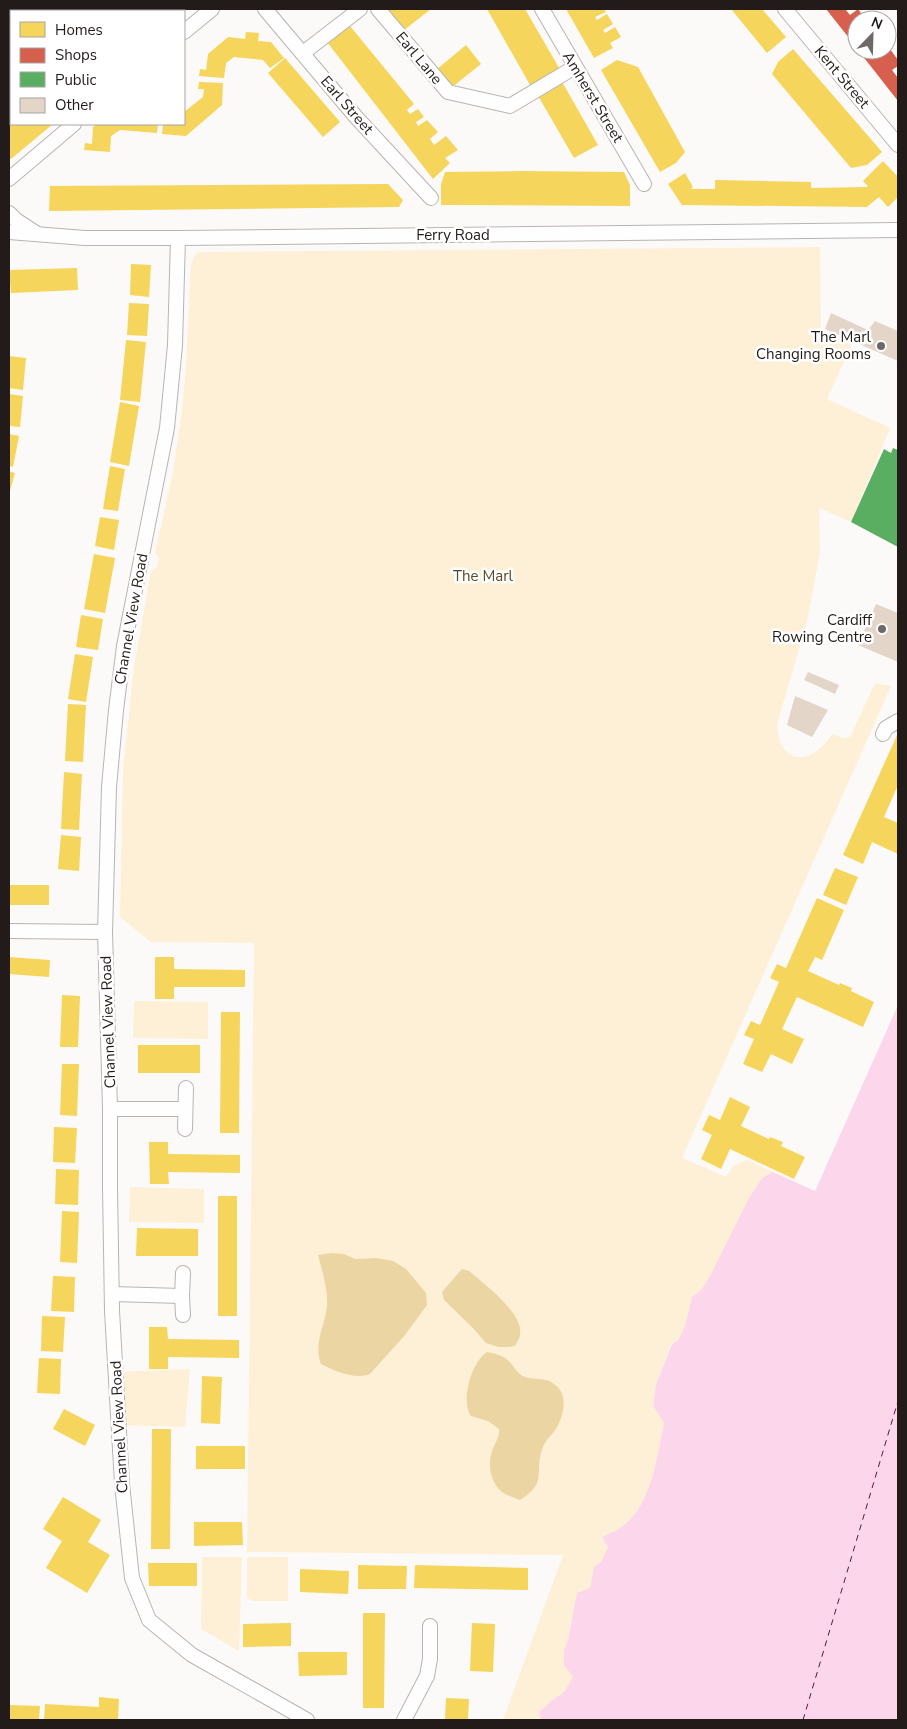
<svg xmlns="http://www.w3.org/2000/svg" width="907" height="1729" viewBox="0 0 907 1729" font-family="'Nunito Sans',sans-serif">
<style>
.green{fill:#fdf0d6}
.forest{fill:#ebd5a3}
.water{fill:#fcd7ec}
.homes{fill:#f6d55c}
.shops{fill:#d6604d}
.public{fill:#5aae61}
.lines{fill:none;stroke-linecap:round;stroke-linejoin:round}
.ferry{stroke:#5b1346;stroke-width:1;stroke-dasharray:6 5;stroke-linecap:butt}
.building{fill:#e3d5c8}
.street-casing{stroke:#b8b4b3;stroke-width:16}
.street{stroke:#fffefe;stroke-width:14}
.poi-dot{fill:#6e6968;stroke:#fff;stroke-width:2}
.labels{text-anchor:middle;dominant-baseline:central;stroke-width:5;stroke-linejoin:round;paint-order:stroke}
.street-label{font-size:15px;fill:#221b1a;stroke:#fff}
.poi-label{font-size:15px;fill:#221b1a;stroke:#fff;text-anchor:end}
.park-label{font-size:15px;fill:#5a4923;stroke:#fff}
</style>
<rect width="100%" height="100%" fill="#fcfaf9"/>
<!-- green -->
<g class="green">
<path d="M 820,247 L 821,330 L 852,344 L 827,399 L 890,428 L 851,522 L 819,508 L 820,552 L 807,622 L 777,724 C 777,743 788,764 810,755 C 819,752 826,741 833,734 L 843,738 L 850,737 L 875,683 L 891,686 L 682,1158 L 726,1177 L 733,1166 L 747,1160 L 773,1172 L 762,1178 L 749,1198 L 710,1276 L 701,1290 L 692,1297 L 685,1326 L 678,1340 L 671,1344 L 656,1384 L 653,1406 L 664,1423 C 657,1457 651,1507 620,1528 C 615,1532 608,1534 602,1537 L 608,1547 L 601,1563 L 594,1567 L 590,1588 L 570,1623 L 569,1638 L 564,1650 L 564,1665 L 574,1677 L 565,1691 L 550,1702 L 539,1712 L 541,1720 L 503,1720 L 563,1555 L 247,1552 L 254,943 L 151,942 L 120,917 L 123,769 L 134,667 L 151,571 L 157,567 L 159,558 L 155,553 L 172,477 L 182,412 L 186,364 L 191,264 L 196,253 L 202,252 Z"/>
<polygon points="134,1001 208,1002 208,1039 133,1038"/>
<polygon points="130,1187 204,1189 204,1223 129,1222"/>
<polygon points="190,1369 185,1427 118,1425 117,1372"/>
<polygon points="202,1557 242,1557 239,1651 201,1629"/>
<polygon points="247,1557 288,1557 288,1601 253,1601 247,1598"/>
</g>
<!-- forest -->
<g class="forest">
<path d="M 331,1253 L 344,1254 L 355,1259 L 377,1258 L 393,1261 L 406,1269 L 426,1293 L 427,1305 L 405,1335 L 370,1374 C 354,1380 335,1371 321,1364 C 313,1344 325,1326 327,1306 C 328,1288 322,1271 318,1255 Z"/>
<path d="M 462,1269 L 469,1271 C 484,1284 524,1313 520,1335 C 520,1338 517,1342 515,1346 L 509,1347 L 499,1347 L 486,1343 L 472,1327 L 444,1300 L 442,1292 Z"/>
<path d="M 487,1352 C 494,1353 500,1355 505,1358 C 513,1363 516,1374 525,1377 C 534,1380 546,1377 554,1384 C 569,1394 564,1415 556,1429 C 552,1435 546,1439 543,1447 C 533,1472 549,1482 520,1500 C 515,1498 510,1496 505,1494 C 491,1486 487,1466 492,1451 C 495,1443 500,1437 499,1429 L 488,1421 L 471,1416 C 460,1401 472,1361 487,1352 Z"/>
</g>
<!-- water -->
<path class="water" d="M 898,1005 L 898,1720 L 541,1720 L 539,1712 L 550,1702 L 565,1691 L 573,1677 L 564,1665 L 564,1650 L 568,1640 L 577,1593 L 590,1588 L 594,1567 L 601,1562 L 608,1547 L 602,1537 C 608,1534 614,1532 620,1528 C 651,1508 657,1457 664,1423 L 653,1406 L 656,1384 L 672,1344 L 678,1340 L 685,1326 L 692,1297 L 701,1290 L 710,1276 L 749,1198 L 762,1178 L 773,1172 L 815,1191 Z"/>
<!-- homes -->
<g class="homes">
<polygon points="9,9 57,9 56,11 11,11 11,67 9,66"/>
<polygon points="96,9 140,9 140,11 100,11"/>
<polygon points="385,9 431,9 403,31"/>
<polygon points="487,9 525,9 562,73 543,83 530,85"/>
<polygon points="566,9 604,9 606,12 595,17 597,20 607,14 613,24 603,30 605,33 615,27 621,37 610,43 613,48 594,58"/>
<polygon points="731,9 762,9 786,37 767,53"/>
<polygon points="350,26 414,104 407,110 410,114 418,109 424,117 416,122 418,126 427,120 438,132 430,139 434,145 446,136 458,150 445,158 450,163 433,179 327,42"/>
<polygon points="246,32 259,33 258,41 271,42 284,58 270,68 263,60 234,57 226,63 224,78 199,76 200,69 206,70 208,54 228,37 245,39"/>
<polygon points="466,45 481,64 451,88 436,70"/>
<polygon points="793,49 882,152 867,165 851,168 772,74 778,62"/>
<polygon points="285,58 340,122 323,137 268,73"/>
<polygon points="617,60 638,67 685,152 676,163 660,172 601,70"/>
<polygon points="10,71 11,71 11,124 53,124 11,159 9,157"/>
<polygon points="561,80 598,145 574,158 537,94"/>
<polygon points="199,82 223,83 222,105 186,136 162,134 163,124 184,124 184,112 203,97 204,89 198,89"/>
<polygon points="97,124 158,124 157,133 120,130 111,136 110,152 84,150 85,143 92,144 93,127"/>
<polygon points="883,161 898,177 898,197 888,207 879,197 867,207 682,205 668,184 685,173 693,187 691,189 715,189 715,180 811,182 811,188 867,187 868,186 863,181"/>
<polygon points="521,171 624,172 630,185 630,206 441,205 441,184 445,172"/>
<polygon points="388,184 403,200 399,207 49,211 50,186"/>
<polygon points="131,264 151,265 149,297 130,295"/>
<polygon points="77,268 78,290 11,293 9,270"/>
<polygon points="129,303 149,304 147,336 127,335"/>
<polygon points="126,340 146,342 140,402 120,400"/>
<polygon points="9,356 26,358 23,390 9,388"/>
<polygon points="9,394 23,396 20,427 9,426"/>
<polygon points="120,402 139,406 129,466 110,462"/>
<polygon points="9,434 19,436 13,467 9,466"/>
<polygon points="110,466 125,469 118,511 103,509"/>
<polygon points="9,471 15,473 9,495"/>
<polygon points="100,517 119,520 114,550 95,546"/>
<polygon points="94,554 115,558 105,613 84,609"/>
<polygon points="81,615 103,619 98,650 76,647"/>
<polygon points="75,654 93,657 86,702 68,699"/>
<polygon points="68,704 86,705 83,762 65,761"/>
<polygon points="898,733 898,785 884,817 898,823 898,854 872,842 863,864 843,855"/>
<polygon points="64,772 82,774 79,830 61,829"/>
<polygon points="61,835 81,837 79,871 58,869"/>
<polygon points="835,868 858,877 846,905 823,895"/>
<rect x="9" y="885" width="40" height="20"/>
<polygon points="817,898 844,910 822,960 815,957 808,971 839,985 840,983 852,988 851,991 874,1002 863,1027 797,997 782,1029 804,1039 792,1064 771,1054 762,1072 743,1064 754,1039 744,1035 751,1021 760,1025 779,982 770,978 777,964 786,968"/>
<polygon points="9,957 50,960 49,977 9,974"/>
<polygon points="155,957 174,957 174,969 245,970 245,987 174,987 174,999 155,999"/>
<polygon points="62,995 80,996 78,1047 60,1047"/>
<polygon points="221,1012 240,1012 239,1133 220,1133"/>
<rect x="138" y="1045" width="62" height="28"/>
<polygon points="62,1064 79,1064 77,1116 60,1115"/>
<polygon points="730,1097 750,1107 741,1126 769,1139 770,1137 783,1142 781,1146 805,1157 794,1179 730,1149 721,1169 701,1159 712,1135 702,1130 709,1115 720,1120"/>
<polygon points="54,1127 77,1128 75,1163 53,1162"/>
<polygon points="149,1142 168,1142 168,1154 240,1155 240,1173 168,1172 169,1184 150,1184"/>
<polygon points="56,1169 79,1170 78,1205 55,1204"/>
<rect x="218" y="1196" width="19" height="120"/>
<polygon points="62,1211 79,1212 77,1263 60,1262"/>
<polygon points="137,1228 198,1229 198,1256 136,1256"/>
<polygon points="53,1276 75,1277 74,1312 51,1311"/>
<polygon points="42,1316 65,1317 63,1352 41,1351"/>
<polygon points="149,1327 167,1327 168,1339 239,1340 239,1358 168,1357 168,1369 149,1369"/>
<polygon points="39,1358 61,1359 60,1394 37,1393"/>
<polygon points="202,1376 222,1377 220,1424 201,1423"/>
<polygon points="64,1409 95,1425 85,1446 53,1429"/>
<polygon points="152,1429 171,1429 170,1549 151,1549"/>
<rect x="196" y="1446" width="49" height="23"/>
<polygon points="63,1497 101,1520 88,1542 110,1555 87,1593 46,1568 62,1541 43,1529"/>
<polygon points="194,1522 242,1522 243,1545 194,1546"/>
<polygon points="148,1563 197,1563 197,1586 149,1586"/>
<polygon points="358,1565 407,1566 406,1589 358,1589"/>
<polygon points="415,1565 528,1568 528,1590 414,1588"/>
<polygon points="300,1569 349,1571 348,1594 300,1592"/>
<polygon points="363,1613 385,1613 384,1708 363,1708"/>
<polygon points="291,1623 291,1646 243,1647 243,1624"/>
<polygon points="472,1623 495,1624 493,1672 470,1671"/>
<polygon points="298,1652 347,1652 347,1675 299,1676"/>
<polygon points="99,1697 119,1699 118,1720 44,1720 45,1704 99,1707"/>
<polygon points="446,1698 469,1699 468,1720 445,1720"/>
<polygon points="9,1705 40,1706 39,1720 9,1720"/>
</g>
<!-- shops -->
<g class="shops">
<polygon points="826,9 845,9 850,15 858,9 866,20 857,20 857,48"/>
<polygon points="890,49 898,60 898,66 892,70 898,78 898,101 858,50 877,50 882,56"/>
</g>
<!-- public -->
<polygon class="public" points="893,448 898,450 898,547 851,522 884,449 891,453"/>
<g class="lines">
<!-- ferry -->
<polyline class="ferry" points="803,1720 898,1401"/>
</g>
<!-- building -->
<g class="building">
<polygon points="831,313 868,330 875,321 898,331 898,361 825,329"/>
<polygon points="876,604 898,613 898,662 858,645"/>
<polygon points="808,672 839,685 835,694 804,680"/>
<polygon points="795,696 828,710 812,737 787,725"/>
</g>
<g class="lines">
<defs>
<g id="street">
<polyline points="265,9 356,117 431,198"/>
<polyline points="378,9 448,92 510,106 575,67"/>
<polyline points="542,9 644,184"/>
<polyline points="785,9 898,145"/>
<polyline points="184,32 212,9"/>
<polyline points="303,53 360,9"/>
<polyline points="9,179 74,124"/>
<polyline points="9,213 16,220 36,233"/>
<polyline points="9,232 85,238 178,238 898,230"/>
<polyline points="178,238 175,345 167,428 124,646 116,710 109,787 105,932 110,1109 110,1186 112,1311 122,1484 132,1578 149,1620 192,1655 307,1720"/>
<polyline points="883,734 886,728 898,721"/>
<polyline points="9,931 105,932"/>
<polyline points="110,1109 185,1109"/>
<polyline points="185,1129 186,1088"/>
<polyline points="112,1294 182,1296"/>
<polyline points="183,1315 182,1296 183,1273"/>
<polyline points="404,1720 427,1676 430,1659 430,1626"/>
</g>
</defs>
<!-- street casing -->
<use href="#street" class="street-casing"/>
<!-- street -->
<use href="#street" class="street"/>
</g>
<!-- markers -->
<g class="poi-dot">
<circle cx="881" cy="346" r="5"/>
<circle cx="882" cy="629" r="5"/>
</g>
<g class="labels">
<!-- street labels -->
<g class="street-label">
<text transform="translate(419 58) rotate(50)">Earl Lane</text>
<text transform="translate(842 77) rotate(50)">Kent Street</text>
<text transform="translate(593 97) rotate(59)">Amherst Street</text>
<text transform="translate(347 105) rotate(49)">Earl Street</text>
<text x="453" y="235">Ferry Road</text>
<text transform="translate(131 619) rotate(-80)">Channel View Road</text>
<text transform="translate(108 1022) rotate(-92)">Channel View Road</text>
<text transform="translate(119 1427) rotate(-93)">Channel View Road</text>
</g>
<!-- poi labels -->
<g class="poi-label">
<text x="871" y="337">The Marl<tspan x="871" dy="17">Changing Rooms</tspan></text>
<text x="872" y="620">Cardiff<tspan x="872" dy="17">Rowing Centre</tspan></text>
</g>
<!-- park labels -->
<g class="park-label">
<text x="483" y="576">The Marl</text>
</g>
</g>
<!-- border -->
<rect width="907" height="1729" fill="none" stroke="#221b1a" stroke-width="20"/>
<!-- legend -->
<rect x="10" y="10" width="175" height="115" fill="#ffffff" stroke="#a7a4a3"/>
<rect x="20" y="22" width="25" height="15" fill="#f6d55c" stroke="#a7a4a3"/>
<text x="55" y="35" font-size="15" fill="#221b1a">Homes</text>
<rect x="20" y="48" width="25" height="15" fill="#d6604d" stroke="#a7a4a3"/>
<text x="55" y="60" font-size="15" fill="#221b1a">Shops</text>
<rect x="20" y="72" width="25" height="15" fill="#5aae61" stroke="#a7a4a3"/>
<text x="55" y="85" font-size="15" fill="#221b1a">Public</text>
<rect x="20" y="98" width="25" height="15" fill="#e3d5c8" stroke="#a7a4a3"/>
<text x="55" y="110" font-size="15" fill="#221b1a">Other</text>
<!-- north arrow -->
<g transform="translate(872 35) rotate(23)"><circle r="24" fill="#ffffff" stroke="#a7a4a3"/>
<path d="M0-4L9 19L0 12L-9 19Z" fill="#6e6968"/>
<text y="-8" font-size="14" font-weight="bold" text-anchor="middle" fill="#221b1a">N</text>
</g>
</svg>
